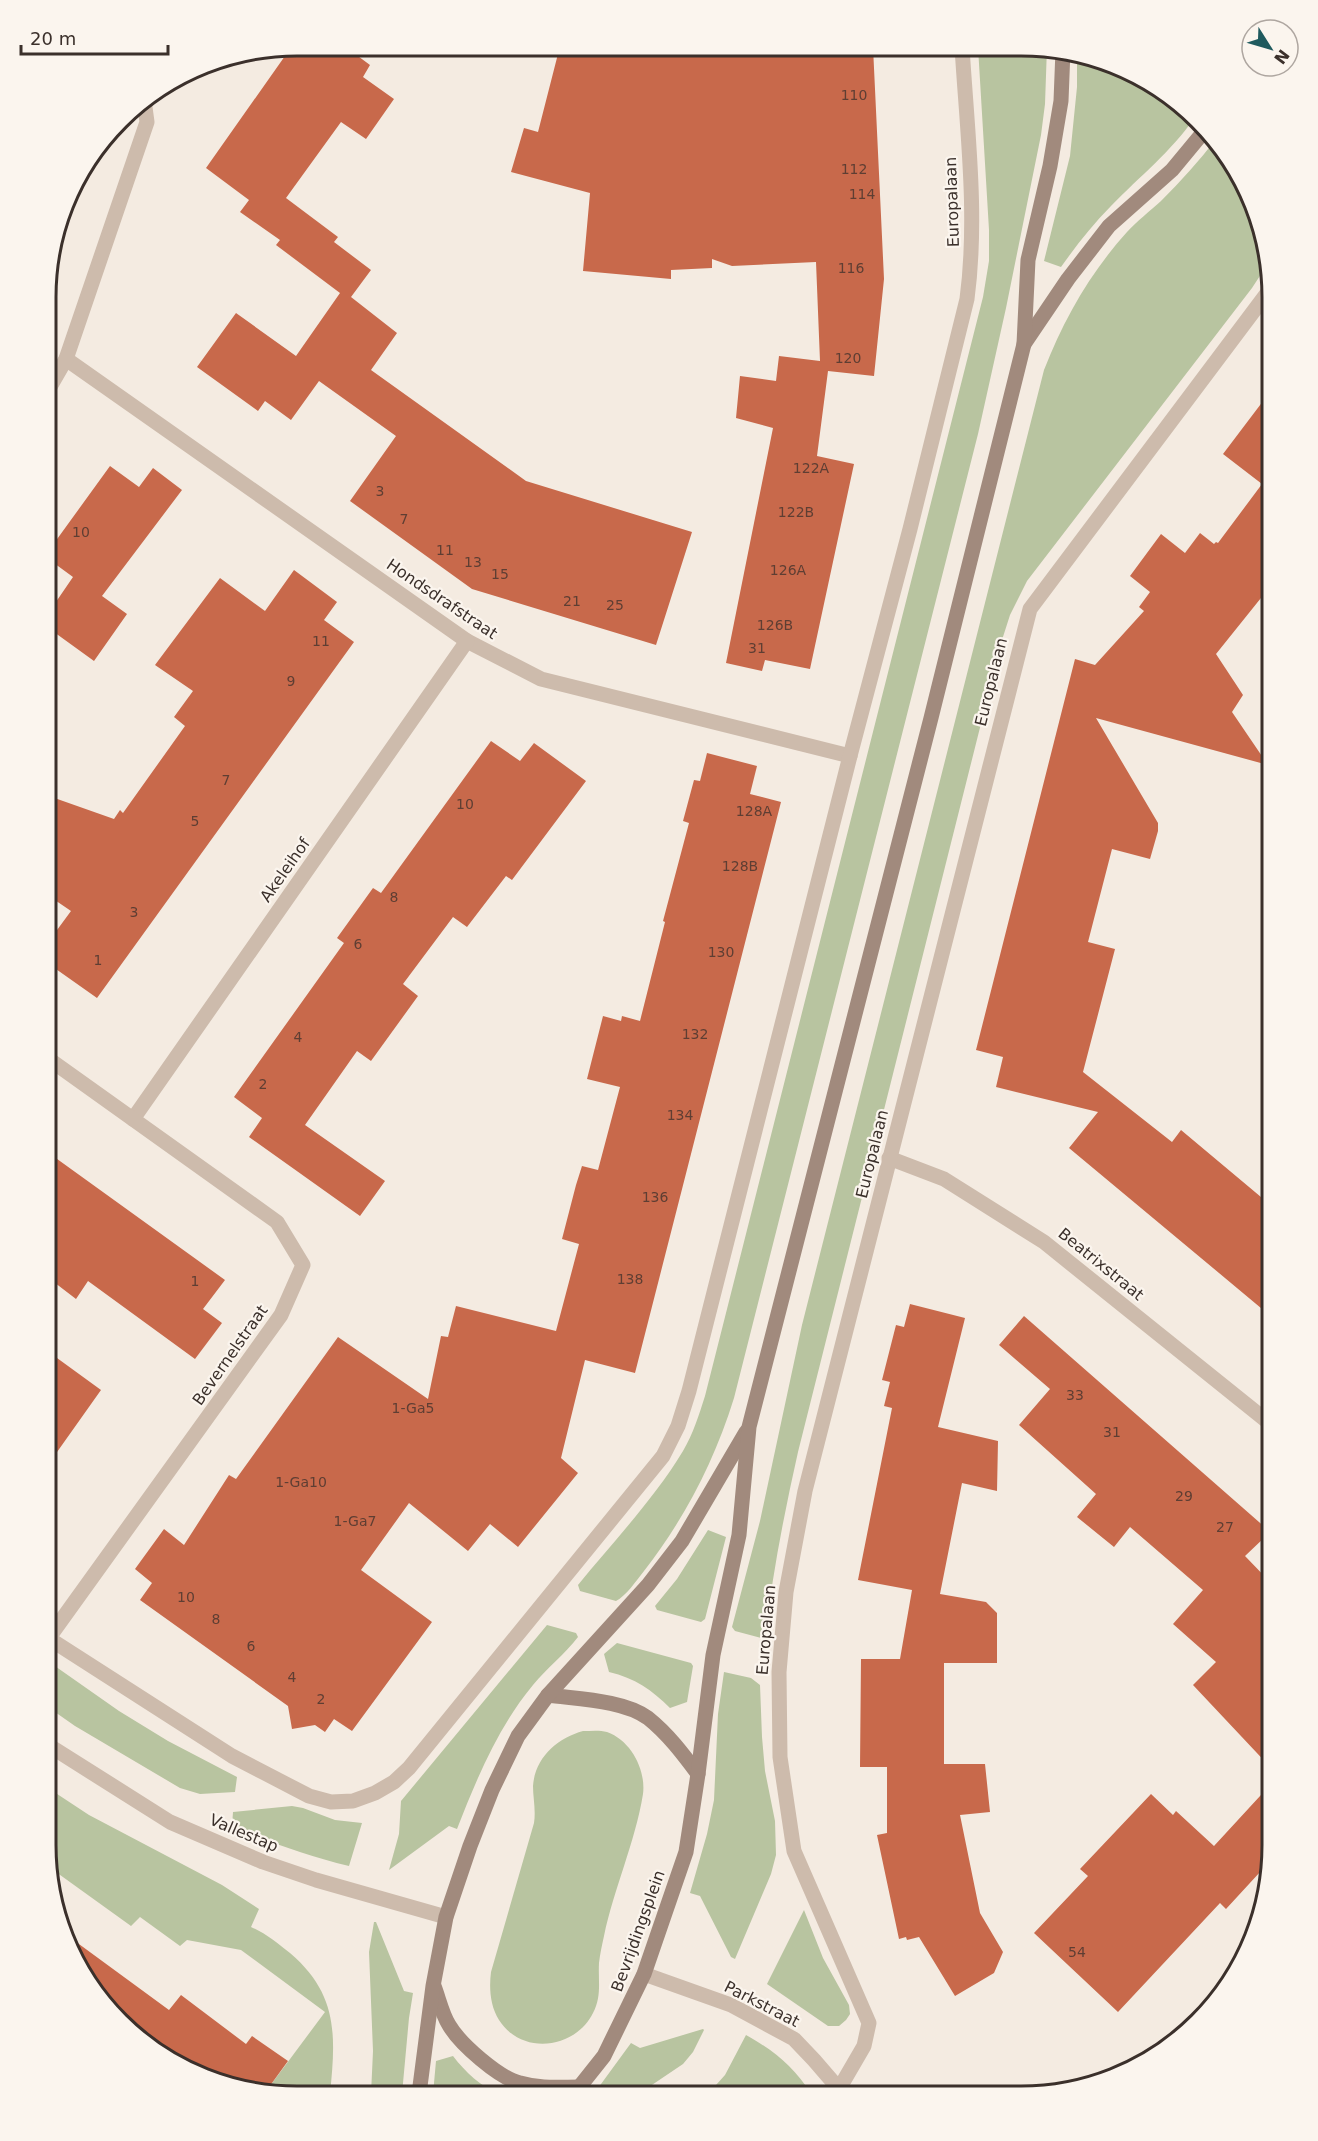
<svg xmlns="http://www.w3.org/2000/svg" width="1318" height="2141" viewBox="0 0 1318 2141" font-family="'DejaVu Sans',sans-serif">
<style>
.green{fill:#b8c4a0}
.building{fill:#c8694b}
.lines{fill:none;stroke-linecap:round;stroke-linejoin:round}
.minor{stroke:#cdbbac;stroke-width:15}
.tertiary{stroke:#cdbbac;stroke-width:15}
.secondary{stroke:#a18a7d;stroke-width:15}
.labels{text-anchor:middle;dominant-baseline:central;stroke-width:4.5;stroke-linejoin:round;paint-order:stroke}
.number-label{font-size:14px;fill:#5e3e33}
.street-label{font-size:16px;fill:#3b302b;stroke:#fbf5ee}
.rim{fill:none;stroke:#3b302b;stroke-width:3}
</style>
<rect width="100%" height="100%" fill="#f4ebe1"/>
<!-- green -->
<g class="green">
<path d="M 978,47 L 1047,47 L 1045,104 L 1041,135 L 1006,308 L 978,434 L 734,1398 C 714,1462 685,1518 644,1571 C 636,1581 626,1596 616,1601 L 580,1591 L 578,1585 C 613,1542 654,1499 683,1451 C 693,1434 699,1415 705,1396 L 983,297 L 989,261 L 989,230 Z"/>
<path d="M 1077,53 L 1118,64 L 1175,97 L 1195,117 C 1171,152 1140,176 1111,206 C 1092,225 1076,246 1061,267 L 1044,261 L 1070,156 L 1077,87 Z"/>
<path d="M 1216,139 L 1221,144 L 1254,201 L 1267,265 L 1252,288 L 1027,581 L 1010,615 L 1002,640 L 798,1452 C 784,1514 772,1576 765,1639 L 735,1631 L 732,1627 L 760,1521 L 802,1325 L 1044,370 C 1064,319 1090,273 1127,232 C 1137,221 1150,211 1161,201 C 1181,181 1199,161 1216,139 Z"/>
<polygon points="708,1530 726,1537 705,1619 701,1622 657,1610 655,1606 677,1579"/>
<path d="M 547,1625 L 576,1633 L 578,1637 C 565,1654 547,1668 533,1685 C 498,1727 477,1778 457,1829 L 449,1826 L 389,1870 L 399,1834 L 401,1801 Z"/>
<path d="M 617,1643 L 691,1663 L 693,1666 L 687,1702 L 670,1708 C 652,1690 635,1678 609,1672 L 604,1654 Z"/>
<polygon points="52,1664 119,1711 168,1741 237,1777 235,1792 200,1794 180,1788 75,1726 45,1705 45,1673"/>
<polygon points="724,1672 751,1678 760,1685 762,1737 765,1771 775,1821 776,1855 771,1874 735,1959 731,1957 700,1896 690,1893 707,1834 714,1800 718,1714"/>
<path d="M 583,1731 C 591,1731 600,1730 607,1732 C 632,1741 646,1771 643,1794 C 635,1843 614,1888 604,1936 C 602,1945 600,1954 599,1963 C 598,1981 602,1996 593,2013 C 575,2049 522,2056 499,2020 C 490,2006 489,1988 491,1972 L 534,1823 C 536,1810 533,1798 533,1786 C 535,1757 558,1738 583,1731 Z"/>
<path d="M 45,1786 L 89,1815 L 222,1885 L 259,1909 L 251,1927 C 265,1933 277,1943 290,1953 C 338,1994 336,2035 330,2094 L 264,2094 L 325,2012 L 241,1950 L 187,1940 L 180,1946 L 140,1917 L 131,1926 L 49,1867 L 45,1844 Z"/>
<path d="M 292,1806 L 303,1808 L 335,1820 L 362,1823 L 349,1866 C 308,1856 271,1843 232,1826 L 233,1812 Z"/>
<polygon points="804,1910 823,1958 849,2005 850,2014 846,2020 839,2026 828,2026 767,1984"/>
<polygon points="374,1922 376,1922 404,1991 413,1993 409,2018 402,2094 371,2094 373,2051 369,1952"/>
<polygon points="703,2029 704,2030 693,2052 683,2064 637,2095 593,2095 631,2043 640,2048"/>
<path d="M 746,2035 C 776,2052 793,2066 812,2095 L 707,2095 L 725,2075 Z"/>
<path d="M 453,2056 C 466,2073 480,2085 499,2095 L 433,2094 L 436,2061 Z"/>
</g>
<!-- building -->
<g class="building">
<polygon points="297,45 343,45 370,65 363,77 394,99 366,139 341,122 286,198 338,237 334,242 371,270 351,297 397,333 371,370 526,481 692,532 656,645 472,589 350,501 396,436 319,381 291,420 265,401 258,411 197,367 236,313 296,356 340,293 276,245 280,240 240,212 249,200 206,168 292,46"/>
<polygon points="560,46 873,47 884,279 874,376 828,371 817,456 854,464 810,669 765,660 762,671 726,663 773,428 736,418 740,376 776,381 779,356 820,361 816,262 732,266 712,259 712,268 671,270 671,279 583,271 590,193 511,172 524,128 538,132"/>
<polygon points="1273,388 1273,583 1216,654 1243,695 1232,712 1268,765 1096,718 1158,823 1158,831 1150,859 1112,849 1088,942 1115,949 1083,1072 1172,1142 1181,1130 1273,1207 1273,1318 1069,1148 1098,1112 996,1087 1003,1057 976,1050 1075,659 1095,665 1144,611 1139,607 1150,592 1130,576 1161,534 1185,553 1200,533 1214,544 1216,542 1218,543 1262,484 1223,454"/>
<polygon points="110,466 139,487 153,468 182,490 102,596 127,614 94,661 47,627 47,615 73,577 47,558 47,553"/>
<polygon points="294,570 337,602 324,620 354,642 97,998 46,962 46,945 71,911 46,894 46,795 114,819 120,810 123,813 185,726 174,717 193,691 155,665 220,578 265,611"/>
<polygon points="491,741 520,761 534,743 586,781 512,880 506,876 467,927 453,917 403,984 418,996 371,1061 357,1051 305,1125 385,1181 360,1216 249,1137 262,1118 234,1097 344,943 337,938 373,888 381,893"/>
<polygon points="707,753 757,766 750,794 781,802 635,1373 585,1360 561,1458 578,1473 518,1547 490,1524 468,1551 409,1503 361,1570 432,1622 352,1731 334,1719 325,1732 315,1725 292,1729 288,1706 140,1600 152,1583 135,1569 164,1529 184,1545 229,1475 236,1479 338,1337 428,1399 441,1336 448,1337 456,1306 556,1331 579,1244 562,1239 576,1185 582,1166 598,1170 620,1087 587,1079 603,1016 621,1021 622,1016 640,1021 665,922 663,921 689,823 683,821 694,780 700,781"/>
<polygon points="46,1151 225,1280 203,1309 222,1323 195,1359 88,1281 76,1299 46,1276"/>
<polygon points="910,1304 965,1318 938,1427 998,1441 997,1491 962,1483 940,1594 986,1602 997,1613 997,1663 944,1663 944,1764 985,1764 990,1812 960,1815 980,1913 1003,1952 994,1973 955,1996 919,1937 907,1940 906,1937 899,1939 877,1835 887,1833 887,1767 860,1767 861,1659 900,1659 912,1590 858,1580 892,1408 884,1406 890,1382 882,1380 896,1325 904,1327"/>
<polygon points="1024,1316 1267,1529 1262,1535 1265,1537 1245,1556 1273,1585 1272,1769 1193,1685 1216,1662 1173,1624 1203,1590 1130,1527 1114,1547 1077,1517 1096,1494 1019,1425 1050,1389 999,1345"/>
<polygon points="46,1350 101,1390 45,1469 46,1389"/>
<polygon points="1272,1783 1272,1859 1226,1909 1220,1903 1118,2012 1034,1933 1088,1876 1080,1869 1151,1794 1173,1815 1176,1811 1214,1846"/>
<polygon points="68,1936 169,2010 181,1995 246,2044 252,2036 288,2061 264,2094 201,2077 144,2044 97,1997 64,1940"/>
</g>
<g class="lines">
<!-- minor -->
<g class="minor">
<polyline points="66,359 467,641 541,679 850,756"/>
<polyline points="47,392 66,359 147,122 144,100"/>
<polyline points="133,1119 467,641"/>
<polyline points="889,1158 944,1179 1044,1242 1273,1426"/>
<path d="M 45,1636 L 232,1756 L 309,1796 L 331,1802 L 353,1801 L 375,1793 L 394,1782 L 409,1768 L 663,1456 L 678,1426 L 689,1391 L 850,756 L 910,529 L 967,299 C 978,216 967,130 962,47"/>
<polyline points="45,1643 281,1315 303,1265 277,1222 46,1057"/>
<polyline points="839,2089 864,2046 869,2023 794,1851 780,1757 779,1672 786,1592 805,1491 1030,609 1271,288"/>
</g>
<!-- tertiary -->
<g class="tertiary">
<polyline points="45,1743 170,1822 263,1862 316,1880 446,1917"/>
<polyline points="644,1974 731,2005 794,2039 814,2060 839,2089 842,2095"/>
</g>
<!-- secondary -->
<g class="secondary">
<polyline points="1024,344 1068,279 1109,226 1172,170 1206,129"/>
<path d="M 548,1695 C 577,1699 624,1700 648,1718 C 668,1734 683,1754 698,1774"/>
<path d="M 434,1986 C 439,1999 442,2014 449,2025 C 460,2044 499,2078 520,2083 C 540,2089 560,2087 580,2087"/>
<polyline points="419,2094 433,1986 446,1917 470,1846 492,1790 518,1736 548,1695 648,1585 682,1541 746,1432"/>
<polyline points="573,2095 604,2056 644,1974 686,1852 698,1774 713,1655 739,1535 749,1427 931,718 1024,344 1028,260 1050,166 1061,101 1063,50"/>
</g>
</g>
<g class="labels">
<!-- number labels -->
<g class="number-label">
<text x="854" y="95">110</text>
<text x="854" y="169">112</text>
<text x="862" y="194">114</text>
<text x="851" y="268">116</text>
<text x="848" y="358">120</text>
<text x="811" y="468">122A</text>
<text x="380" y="491">3</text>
<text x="796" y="512">122B</text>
<text x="404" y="519">7</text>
<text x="81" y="532">10</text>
<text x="445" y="550">11</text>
<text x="473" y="562">13</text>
<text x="788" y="570">126A</text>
<text x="500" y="574">15</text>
<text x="572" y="601">21</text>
<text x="615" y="605">25</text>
<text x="775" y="625">126B</text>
<text x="321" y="641">11</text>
<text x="757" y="648">31</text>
<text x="291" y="681">9</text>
<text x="226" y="780">7</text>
<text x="465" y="804">10</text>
<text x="754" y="811">128A</text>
<text x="195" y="821">5</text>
<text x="740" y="866">128B</text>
<text x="394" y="897">8</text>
<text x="134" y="912">3</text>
<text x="358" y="944">6</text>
<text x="721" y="952">130</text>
<text x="98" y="960">1</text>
<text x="695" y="1034">132</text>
<text x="298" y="1037">4</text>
<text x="263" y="1084">2</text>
<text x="680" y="1115">134</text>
<text x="655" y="1197">136</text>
<text x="630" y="1279">138</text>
<text x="195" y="1281">1</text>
<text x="1075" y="1395">33</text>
<text x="413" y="1408">1-Ga5</text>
<text x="1112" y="1432">31</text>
<text x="301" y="1482">1-Ga10</text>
<text x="1184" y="1496">29</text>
<text x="355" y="1521">1-Ga7</text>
<text x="1225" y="1527">27</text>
<text x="186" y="1597">10</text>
<text x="216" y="1619">8</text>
<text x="251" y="1646">6</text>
<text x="292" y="1677">4</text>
<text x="321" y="1699">2</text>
<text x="1077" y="1952">54</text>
</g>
<!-- street labels -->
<g class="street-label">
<text transform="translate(952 202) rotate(-92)">Europalaan</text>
<text transform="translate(442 599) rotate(34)">Hondsdrafstraat</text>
<text transform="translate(991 682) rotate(-76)">Europalaan</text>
<text transform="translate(285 870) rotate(-55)">Akeleihof</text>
<text transform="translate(872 1154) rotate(-76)">Europalaan</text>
<text transform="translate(1101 1264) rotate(39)">Beatrixstraat</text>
<text transform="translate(230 1355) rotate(-55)">Bevernelstraat</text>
<text transform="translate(766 1630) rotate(-85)">Europalaan</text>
<text transform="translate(244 1833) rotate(23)">Vallestap</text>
<text transform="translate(638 1931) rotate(-70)">Bevrijdingsplein</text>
<text transform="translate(762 2004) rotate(27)">Parkstraat</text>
</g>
</g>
<!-- crop -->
<path d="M0 0H1318V2141H0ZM297 56H1021A241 241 0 0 1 1262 297V1845A241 241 0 0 1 1021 2086H297A241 241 0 0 1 56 1845V297A241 241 0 0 1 297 56Z" fill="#fbf5ee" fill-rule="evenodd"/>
<path class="rim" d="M297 56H1021A241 241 0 0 1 1262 297V1845A241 241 0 0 1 1021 2086H297A241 241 0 0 1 56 1845V297A241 241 0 0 1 297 56Z"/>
<!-- north arrow -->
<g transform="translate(1270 48) rotate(127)"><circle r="28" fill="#fbf5ee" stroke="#aea6a0" stroke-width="1.5"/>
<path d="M0-4.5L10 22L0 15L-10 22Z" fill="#1f5a5e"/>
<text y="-9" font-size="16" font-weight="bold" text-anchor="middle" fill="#3b302b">N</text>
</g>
<!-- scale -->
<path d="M21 45v9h147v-9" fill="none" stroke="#3b302b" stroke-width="3"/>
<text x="30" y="45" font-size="18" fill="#3b302b" stroke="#fbf5ee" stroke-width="4.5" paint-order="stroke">20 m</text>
</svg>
